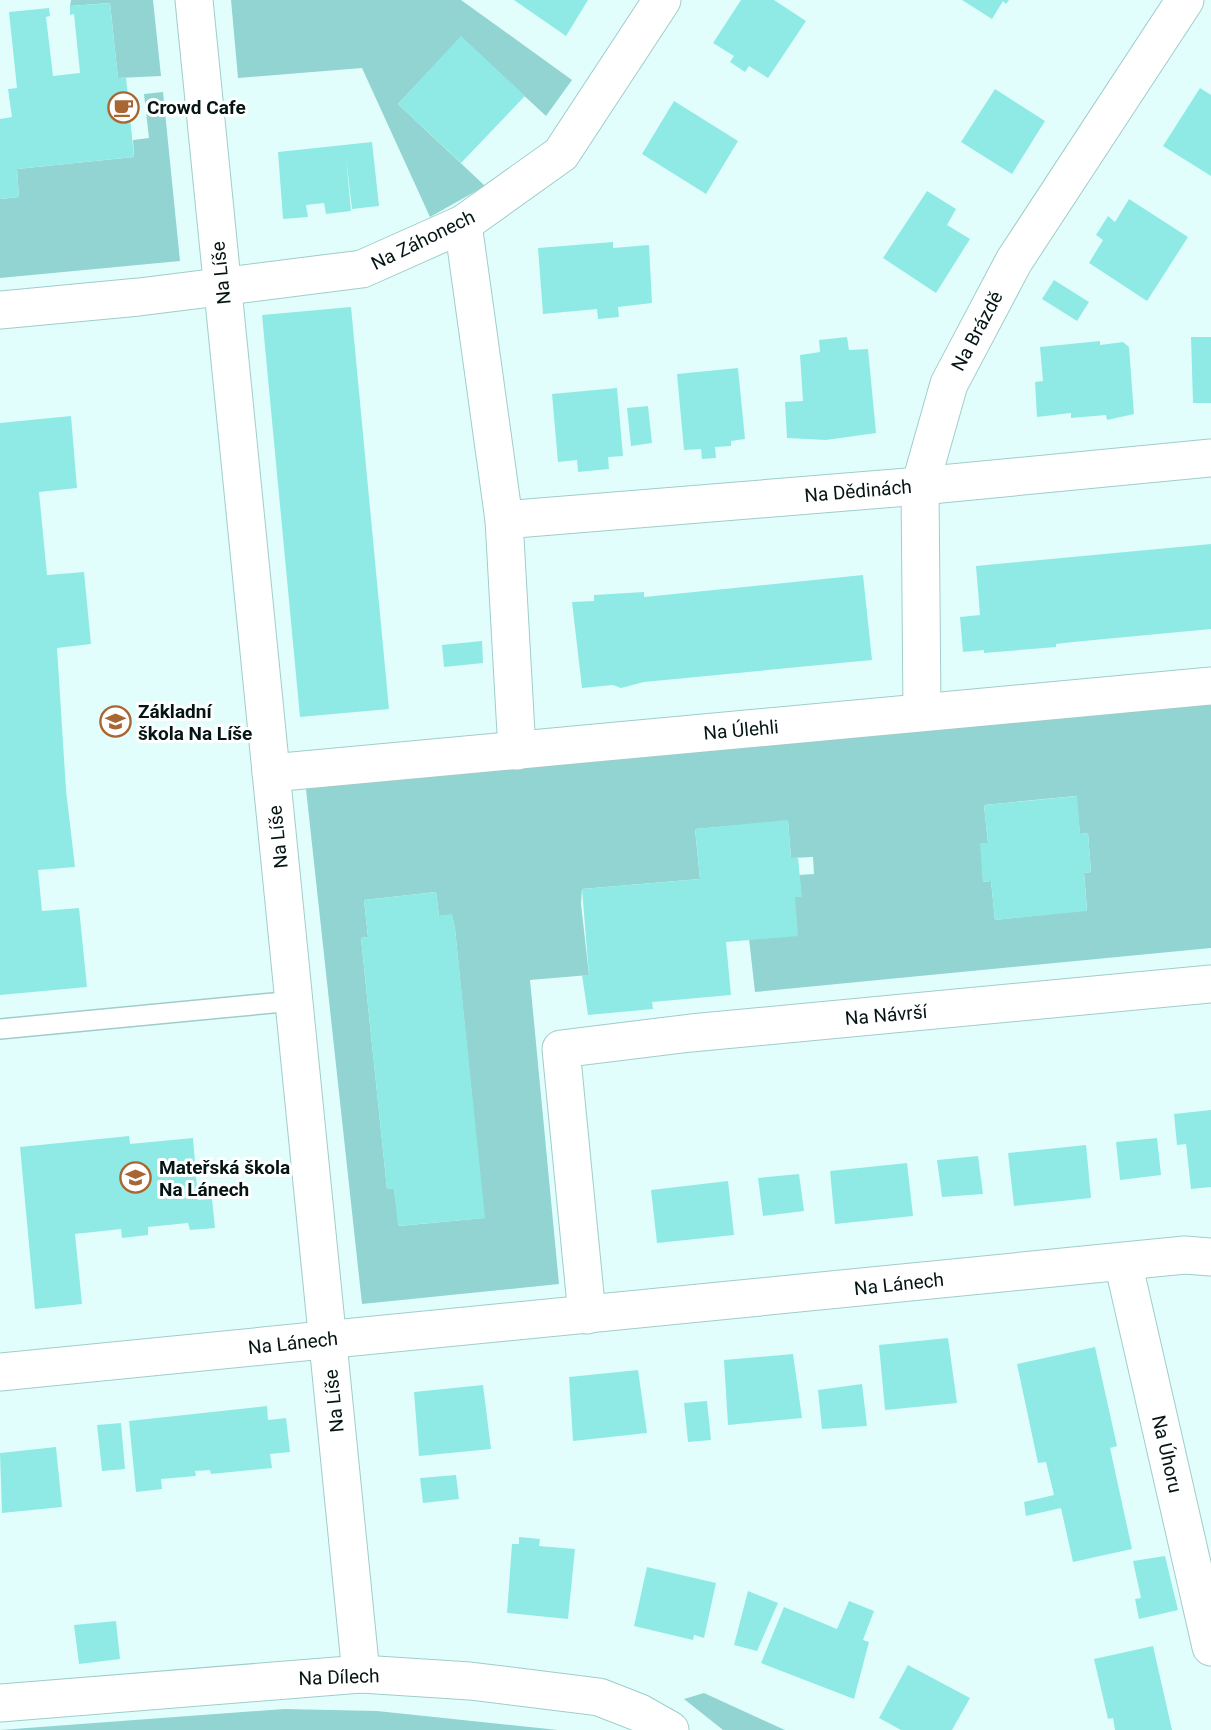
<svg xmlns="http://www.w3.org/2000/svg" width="1211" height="1730" viewBox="0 0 1211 1730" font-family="Roboto,sans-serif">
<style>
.green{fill:#92d4d1;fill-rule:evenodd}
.building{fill:#8feae6}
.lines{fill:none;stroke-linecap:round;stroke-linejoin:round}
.service-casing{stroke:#9fcdca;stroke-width:22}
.minor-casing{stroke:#9fcdca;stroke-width:39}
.service{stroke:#fff;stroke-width:19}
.minor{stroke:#fff;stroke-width:37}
.labels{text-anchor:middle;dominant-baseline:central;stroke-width:6;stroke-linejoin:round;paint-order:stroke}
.poi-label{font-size:19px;font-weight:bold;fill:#041514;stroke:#fff;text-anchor:start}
.street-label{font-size:19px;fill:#041514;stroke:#fff}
</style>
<rect width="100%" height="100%" fill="#e2fefc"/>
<!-- green -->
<g class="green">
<polygon points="71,0 153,0 161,76 118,78 110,3 70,6"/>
<polygon points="231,0 461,0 572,80 546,116 461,37 398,104 485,186 430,217 362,68 238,78"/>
<polygon points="163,92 180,261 0,278 0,199 19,197 17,169 134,157 133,140 149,138 144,94"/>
<path d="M 1211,696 L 1211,948 L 755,992 L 749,939 L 795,897 L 801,897 L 799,875 L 814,874 L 813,857 L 791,858 L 788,821 L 695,829 L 700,879 L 582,889 L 581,904 L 589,975 L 530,980 L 559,1284 L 362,1304 L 306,789 L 312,784 ZM 1076,796 L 1080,834 L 1088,833 L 1091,872 L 1084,873 L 1087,910 L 995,920 L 991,881 L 983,882 L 981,843 L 988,843 L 984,805 ZM 436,892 L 439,916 L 452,915 L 455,929 L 484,1218 L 399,1226 L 394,1189 L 387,1189 L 361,938 L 368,937 L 364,900 Z"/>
<polygon points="704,1693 776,1726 785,1730 723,1730 684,1699"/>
<polygon points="284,1709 377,1711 558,1730 0,1730"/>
</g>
<!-- building -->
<g class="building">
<polygon points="514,0 588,0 566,36"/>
<polygon points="741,0 774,0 806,21 768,78 749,66 745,72 730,62 734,56 713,43"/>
<polygon points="962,0 1009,0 1006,4 1003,1 992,19"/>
<polygon points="110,3 118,78 126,77 134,157 17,169 19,197 0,199 0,119 12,117 8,89 17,88 9,12 49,8 50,16 46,17 53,76 80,73 74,14 70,15 70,6"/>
<polygon points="461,36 525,96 461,163 398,104"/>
<polygon points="1200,88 1211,95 1211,176 1163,146"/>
<polygon points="995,89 1045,121 1012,174 961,142"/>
<polygon points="674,101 738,141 706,194 642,154"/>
<polygon points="372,142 379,206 352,209 346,158 351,211 326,214 324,203 306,205 308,217 283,219 278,152"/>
<polygon points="927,191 956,209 947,225 970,239 936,293 883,258"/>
<polygon points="1129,199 1188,237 1147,301 1089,263 1103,240 1096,235 1108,216 1115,222"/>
<polygon points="613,242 613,248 649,245 652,303 618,307 619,317 598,319 597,309 543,314 538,248"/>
<polygon points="1054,280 1089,302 1077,321 1042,299"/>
<polygon points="351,307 389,709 300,717 262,315"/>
<polygon points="847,337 849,350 868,349 876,433 826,440 787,438 785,402 803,401 800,355 820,352 819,340"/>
<polygon points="1191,337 1211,337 1211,403 1193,403"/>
<polygon points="1100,341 1100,345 1123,342 1129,347 1134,414 1107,420 1106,415 1071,418 1071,413 1037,417 1035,382 1043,381 1040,347"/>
<polygon points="738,368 745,439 731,441 731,446 715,447 716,458 702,459 701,449 684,450 677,374"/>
<polygon points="617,388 623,456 608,457 609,469 578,472 577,460 558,462 552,394"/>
<polygon points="648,406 652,443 631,446 627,408"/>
<polygon points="71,416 77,488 39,492 47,575 84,572 91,644 57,648 66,790 75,867 38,870 42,911 79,908 87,987 0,995 0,423"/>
<polygon points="1211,544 1211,629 1073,642 1056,644 1056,647 984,653 984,650 963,652 960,617 980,615 976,566"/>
<polygon points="863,575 872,660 644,682 621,688 613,685 582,688 572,602 594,601 594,595 644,592 644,597"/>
<polygon points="482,641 483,663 444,667 442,645"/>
<polygon points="1077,796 1080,834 1088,833 1091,872 1084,873 1087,911 995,920 991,881 983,882 980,843 988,843 984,805"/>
<polygon points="788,820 791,858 798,858 802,897 795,897 798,936 726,942 731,995 652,1002 653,1009 588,1015 582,975 589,975 582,889 700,879 695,829"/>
<polygon points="436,892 439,916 452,914 455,929 485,1218 398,1226 394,1189 387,1189 361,938 368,937 364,900"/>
<polygon points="1211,1110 1211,1187 1191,1189 1186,1144 1177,1145 1174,1114"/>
<polygon points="129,1136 130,1144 193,1138 198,1200 212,1199 215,1228 190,1230 188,1223 148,1227 148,1235 122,1238 121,1229 75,1234 82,1304 35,1309 20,1147"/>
<polygon points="1157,1138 1161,1175 1120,1180 1116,1142"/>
<polygon points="1086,1145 1091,1198 1014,1206 1008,1153"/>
<polygon points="978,1156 983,1194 942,1197 937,1160"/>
<polygon points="907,1163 913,1216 835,1224 830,1171"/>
<polygon points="799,1174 804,1211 763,1216 758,1178"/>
<polygon points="728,1181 734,1235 657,1243 651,1190"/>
<polygon points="948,1338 957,1403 885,1410 879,1345"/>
<polygon points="1095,1347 1117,1446 1110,1448 1132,1549 1073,1562 1061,1508 1026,1516 1024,1502 1054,1495 1046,1462 1038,1463 1017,1364"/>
<polygon points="793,1354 802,1418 728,1425 724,1360"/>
<polygon points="638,1370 647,1433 573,1441 569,1377"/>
<polygon points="862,1384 867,1426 822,1429 818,1390"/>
<polygon points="483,1385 491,1449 419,1456 414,1392"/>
<polygon points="707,1401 711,1440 688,1442 684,1403"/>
<polygon points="267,1406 268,1420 286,1418 290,1452 270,1454 272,1468 211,1474 210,1470 195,1471 196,1476 161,1479 162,1489 136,1492 129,1421"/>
<polygon points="121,1423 125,1469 102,1471 97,1425"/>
<polygon points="56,1447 62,1507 2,1513 0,1453"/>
<polygon points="456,1475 459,1499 423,1503 420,1478"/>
<polygon points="519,1537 540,1539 539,1546 575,1549 568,1619 507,1613 512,1544 519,1544"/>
<polygon points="1165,1556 1178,1610 1139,1619 1135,1599 1141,1598 1133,1561"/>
<polygon points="647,1567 716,1583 704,1638 694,1635 693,1640 634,1626"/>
<polygon points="748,1591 778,1603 757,1651 734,1645"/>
<polygon points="849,1601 874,1611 863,1640 869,1642 854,1699 761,1663 784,1607 837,1629"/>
<polygon points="116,1621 120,1659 79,1664 74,1625"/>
<polygon points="1153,1646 1172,1730 1115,1730 1113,1718 1108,1719 1094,1659"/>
<polygon points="908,1665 970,1698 952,1730 901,1730 879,1718"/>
</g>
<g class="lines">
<defs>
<polyline id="service" points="0,1029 294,1001"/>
<g id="minor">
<polyline points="194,0 361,1674"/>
<polyline points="463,224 504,520 517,751"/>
<polyline points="0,310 139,297 362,269 463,224 561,154 662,0"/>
<polyline points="504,520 920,486 1211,458"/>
<polyline points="922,711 920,486 949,384 1014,261 1185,0"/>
<polyline points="271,773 1211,686"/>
<polyline points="1123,1262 1211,1647"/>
<polyline points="587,1315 561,1049 691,1033 1211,984"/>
<polyline points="0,1372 1185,1255 1211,1257"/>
<polyline points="0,1703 361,1674 470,1681 599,1697 640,1713 670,1730"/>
</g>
</defs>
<!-- service casing -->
<use href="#service" class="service-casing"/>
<!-- minor casing -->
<use href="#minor" class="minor-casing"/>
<!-- service -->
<use href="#service" class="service"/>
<!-- minor -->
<use href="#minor" class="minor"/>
</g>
<!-- icons -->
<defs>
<symbol id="cafe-ring" viewBox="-11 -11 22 22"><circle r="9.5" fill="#fff" stroke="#a86633" stroke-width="1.5"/><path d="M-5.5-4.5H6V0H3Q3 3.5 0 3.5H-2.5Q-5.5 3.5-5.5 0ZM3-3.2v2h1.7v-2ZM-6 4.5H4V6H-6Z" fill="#a86633"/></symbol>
<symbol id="school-ring" viewBox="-11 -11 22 22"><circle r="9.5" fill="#fff" stroke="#a86633" stroke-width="1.5"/><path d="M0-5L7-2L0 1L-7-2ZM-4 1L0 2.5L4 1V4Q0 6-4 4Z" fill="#a86633"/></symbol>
</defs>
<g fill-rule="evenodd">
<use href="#cafe-ring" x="106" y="90" width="35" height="35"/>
<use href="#school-ring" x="98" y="704" width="35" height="35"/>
<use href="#school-ring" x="118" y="1160" width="35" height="35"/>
</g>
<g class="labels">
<!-- poi labels -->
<g class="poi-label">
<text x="147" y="107">Crowd Cafe</text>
<text x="138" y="711">Základní<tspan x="138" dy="22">škola Na Líše</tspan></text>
<text x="159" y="1167">Mateřská škola<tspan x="159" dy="22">Na Lánech</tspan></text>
</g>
<!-- street labels -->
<g class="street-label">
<text transform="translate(423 240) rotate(-26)">Na Záhonech</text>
<text transform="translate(221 273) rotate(-96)">Na Líše</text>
<text transform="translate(977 331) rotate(-62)">Na Brázdě</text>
<text transform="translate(858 491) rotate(-5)">Na Dědinách</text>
<text transform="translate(741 730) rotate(-5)">Na Úlehli</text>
<text transform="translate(278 837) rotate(-96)">Na Líše</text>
<text transform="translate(886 1015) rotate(-5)">Na Návrší</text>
<text transform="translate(899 1284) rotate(-6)">Na Lánech</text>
<text transform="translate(293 1343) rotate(-6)">Na Lánech</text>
<text transform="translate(334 1401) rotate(-96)">Na Líše</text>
<text transform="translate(1167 1454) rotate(77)">Na Úhoru</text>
<text transform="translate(339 1677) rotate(-2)">Na Dílech</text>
</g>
</g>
</svg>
